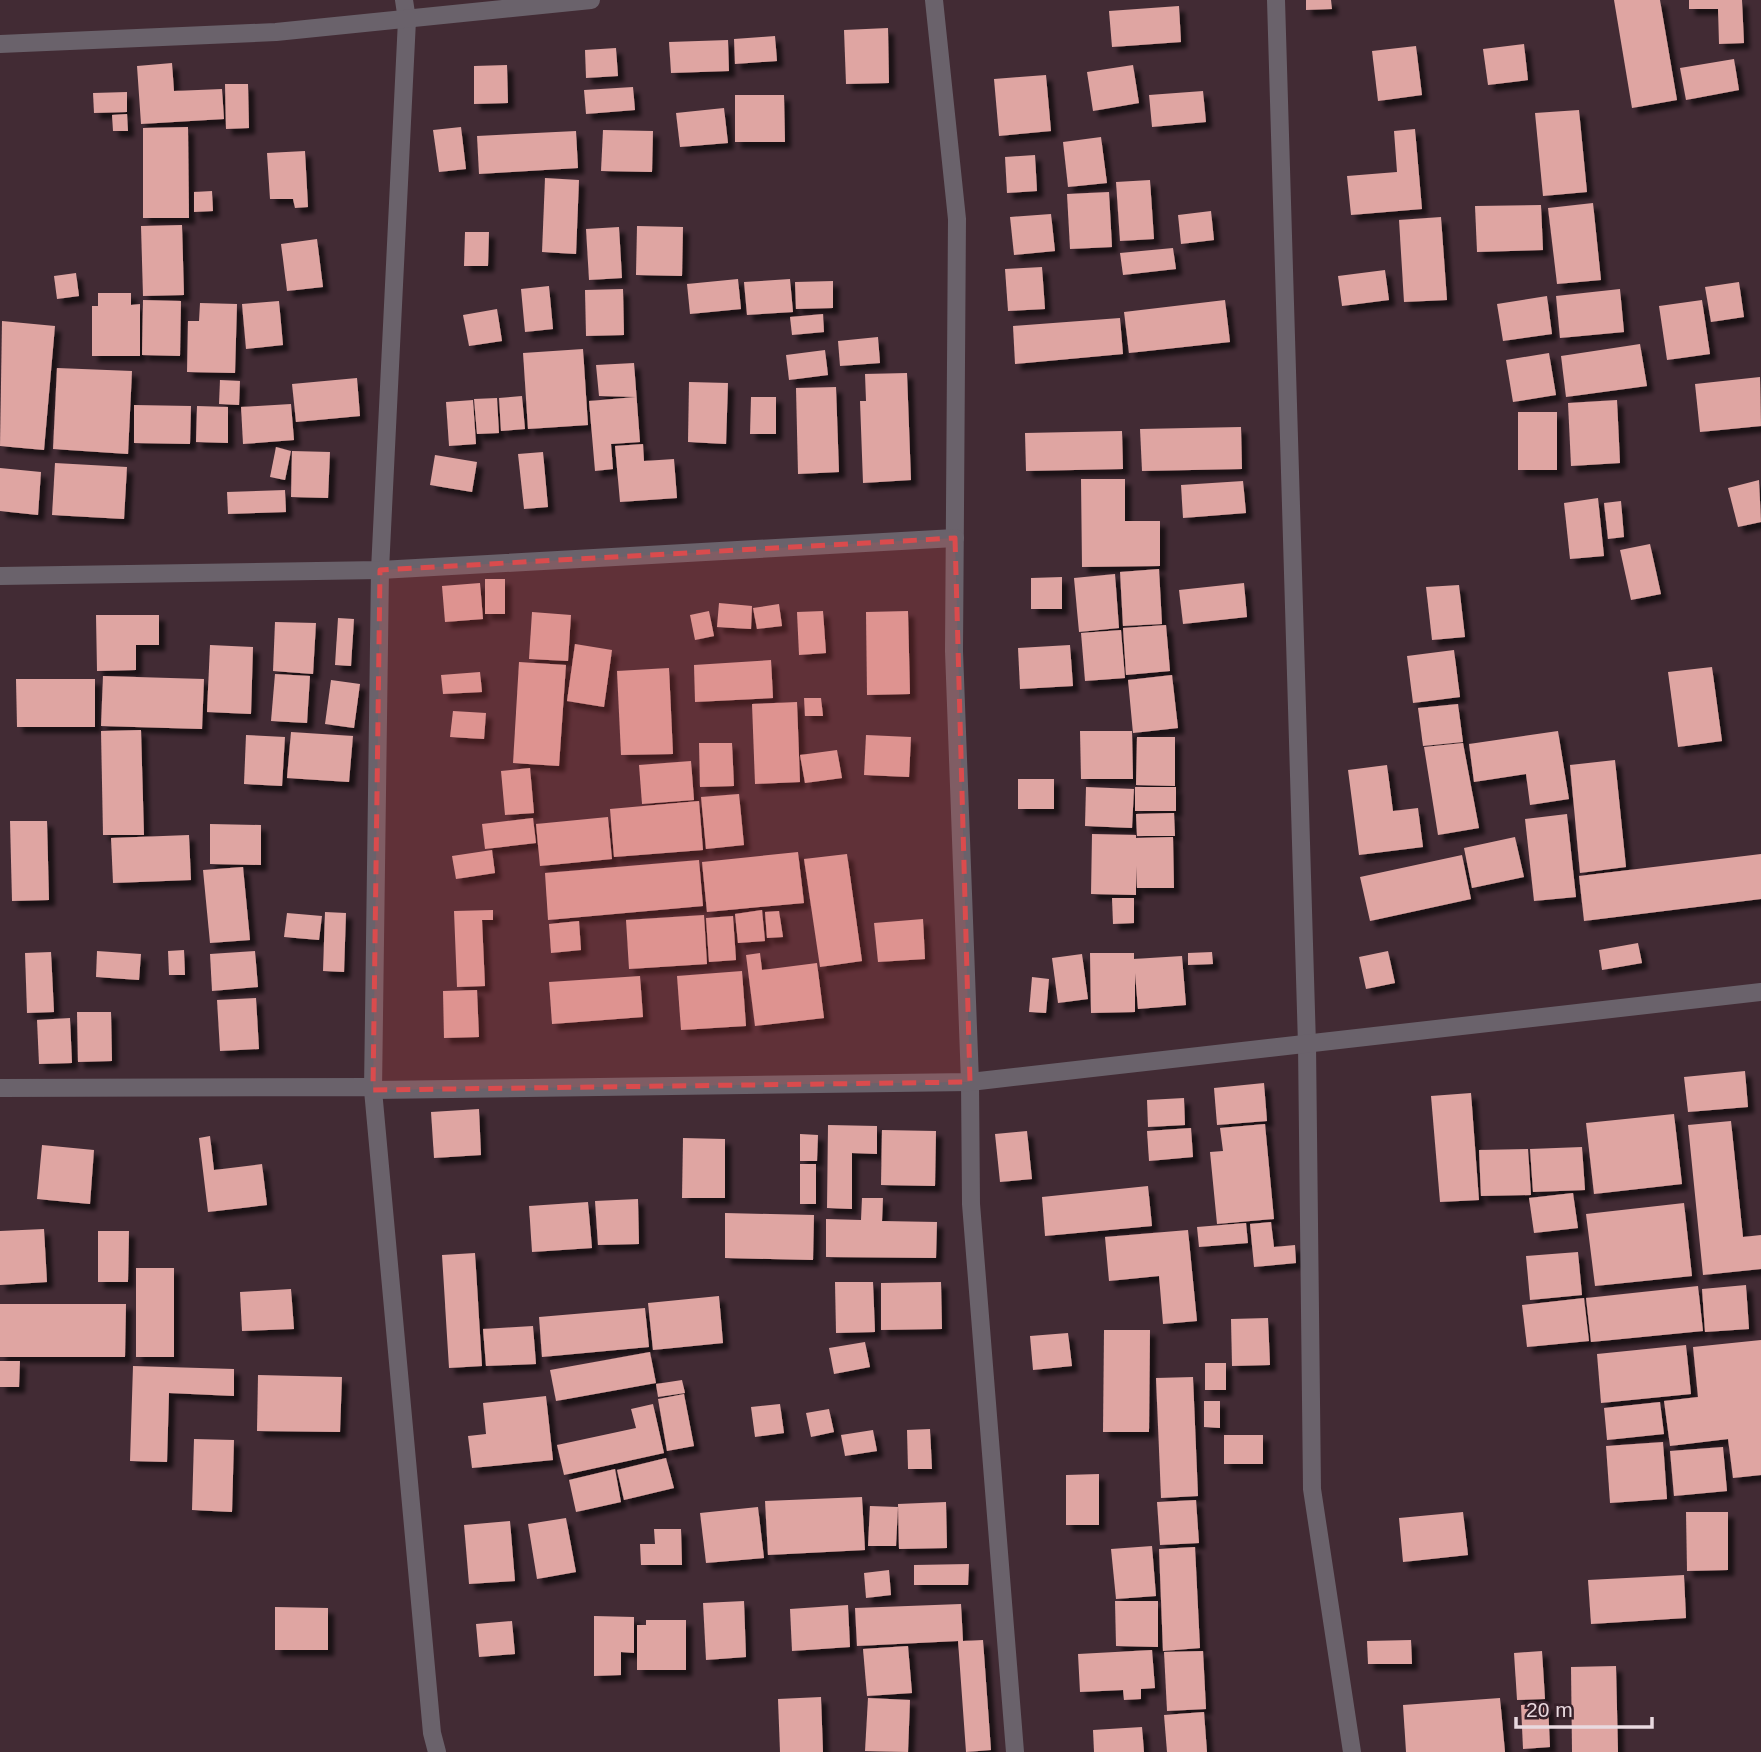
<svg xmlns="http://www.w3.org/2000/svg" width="1761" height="1752" viewBox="0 0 1761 1752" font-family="Helvetica,sans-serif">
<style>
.building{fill:#dfa5a2;filter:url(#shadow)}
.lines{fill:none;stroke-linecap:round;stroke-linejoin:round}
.minor{stroke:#6a626b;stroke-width:18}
.marked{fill:#da4b4d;fill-opacity:0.2;stroke:#da4b4d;stroke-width:5;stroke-dasharray:14 9;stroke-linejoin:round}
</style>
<defs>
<filter id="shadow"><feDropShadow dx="6" dy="6" stdDeviation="2" flood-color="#0009"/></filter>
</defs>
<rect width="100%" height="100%" fill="#422b34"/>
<!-- building -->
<g class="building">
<polygon points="1306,0 1331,0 1332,9 1306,10"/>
<polygon points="1614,0 1660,0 1677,100 1632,108"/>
<polygon points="1689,0 1742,0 1744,43 1719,44 1718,9 1689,9"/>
<polygon points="1179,6 1181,42 1112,47 1109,11"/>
<polygon points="888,28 889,83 846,84 844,30"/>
<polygon points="775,36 777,61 735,64 734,39"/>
<polygon points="728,40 729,71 671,73 669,42"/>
<polygon points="1524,44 1528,80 1488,85 1483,49"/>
<polygon points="1416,46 1422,95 1378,101 1372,51"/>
<polygon points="616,48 618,76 586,78 585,50"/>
<polygon points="1734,59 1739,90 1686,100 1680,68"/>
<polygon points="172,63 174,91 222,89 224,119 141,124 137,66"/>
<polygon points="507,65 508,103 474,104 474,66"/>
<polygon points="1133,65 1139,103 1093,111 1087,72"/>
<polygon points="1046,75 1051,131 999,136 994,79"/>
<polygon points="225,84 248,84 249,128 226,129"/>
<polygon points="633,87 635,110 586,114 584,90"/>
<polygon points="1203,91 1206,122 1152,127 1149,95"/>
<polygon points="127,92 127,112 94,113 93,93"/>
<polygon points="735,95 784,95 785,142 735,142"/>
<polygon points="724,108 728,143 680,147 676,113"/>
<polygon points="1579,110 1587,192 1543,196 1535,113"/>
<polygon points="127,114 128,131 113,131 112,115"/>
<polygon points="188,127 189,218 143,218 143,128"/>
<polygon points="461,127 466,169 439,172 433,130"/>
<polygon points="1415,129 1422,209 1351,215 1347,176 1397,172 1394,131"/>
<polygon points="603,130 653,131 652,172 601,171"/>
<polygon points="576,131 578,168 479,174 477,136"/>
<polygon points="1101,137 1107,183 1068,187 1063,142"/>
<polygon points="305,151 308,207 295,208 293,199 270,199 267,153"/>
<polygon points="1035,155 1037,191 1007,193 1005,157"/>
<polygon points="545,178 579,180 576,254 542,252"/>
<polygon points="1150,180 1154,239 1120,241 1116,182"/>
<polygon points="212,191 213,211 194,212 194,192"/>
<polygon points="1109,192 1112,247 1070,249 1067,194"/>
<polygon points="1593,203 1601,280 1557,284 1548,208"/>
<polygon points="1541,205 1543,250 1477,252 1475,206"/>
<polygon points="1211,211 1214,240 1181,244 1178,215"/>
<polygon points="1051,214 1055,251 1014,255 1010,217"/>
<polygon points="1441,217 1447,300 1404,302 1399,220"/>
<polygon points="182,225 184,295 143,296 141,226"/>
<polygon points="637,226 683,227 682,276 636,275"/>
<polygon points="619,227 622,278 589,280 586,229"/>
<polygon points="465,232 489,232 488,266 464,266"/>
<polygon points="317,239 323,287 287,291 281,244"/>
<polygon points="1173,248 1176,269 1123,275 1120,253"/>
<polygon points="1042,267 1045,309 1008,311 1005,269"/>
<polygon points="1385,270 1389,300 1342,306 1338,276"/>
<polygon points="76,273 79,296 57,299 54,276"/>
<polygon points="738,279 741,309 690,314 687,284"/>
<polygon points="790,279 793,312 747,315 744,282"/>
<polygon points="833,281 833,308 796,309 795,282"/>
<polygon points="1739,282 1744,317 1711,322 1705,287"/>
<polygon points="549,286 553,329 525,332 521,289"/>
<polygon points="623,289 624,335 586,336 585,290"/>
<polygon points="1620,289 1624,332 1560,338 1556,296"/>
<polygon points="98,293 131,293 131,305 140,304 140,356 92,356 92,306 98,306"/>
<polygon points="1547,296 1552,334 1503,341 1497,304"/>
<polygon points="143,300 181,301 180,356 142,355"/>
<polygon points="1225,300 1230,342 1129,353 1124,312"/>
<polygon points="1702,300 1710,354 1667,360 1659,306"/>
<polygon points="279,301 283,345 246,349 242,304"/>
<polygon points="200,303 237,304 235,373 187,372 188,321 199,321"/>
<polygon points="497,309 502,341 469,346 463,315"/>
<polygon points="823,314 824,332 792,335 790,317"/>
<polygon points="1120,318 1123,354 1015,364 1013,326"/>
<polygon points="2,321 55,326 44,450 0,446"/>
<polygon points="878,337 880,363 840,366 838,341"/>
<polygon points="1640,344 1647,386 1566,397 1561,356"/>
<polygon points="583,349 588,425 528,429 523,353"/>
<polygon points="825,350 828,375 789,380 786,355"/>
<polygon points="1549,353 1556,395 1513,402 1506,360"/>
<polygon points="634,363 640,442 611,444 613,469 595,471 589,401 636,397 599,396 596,365"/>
<polygon points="57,368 132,371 128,454 53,449"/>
<polygon points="907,373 911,480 863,483 860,401 866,401 865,374"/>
<polygon points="1760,377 1761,426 1700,432 1695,384"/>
<polygon points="357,378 360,416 296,422 292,384"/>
<polygon points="220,380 240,381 239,405 219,404"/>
<polygon points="689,382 728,383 726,444 688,442"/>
<polygon points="836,387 839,472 798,474 796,388"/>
<polygon points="522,396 525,429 501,431 499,398"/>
<polygon points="751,397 776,397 776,434 750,434"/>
<polygon points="497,398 499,433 477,434 474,399"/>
<polygon points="473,400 476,444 449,446 446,402"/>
<polygon points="1617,400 1620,463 1571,466 1568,403"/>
<polygon points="291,404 294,440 243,444 241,407"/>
<polygon points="134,405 191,406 190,444 134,443"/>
<polygon points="197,406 228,407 228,443 196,442"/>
<rect x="1518" y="412" width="39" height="58"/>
<polygon points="1241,427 1242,469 1142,471 1140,429"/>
<polygon points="1122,431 1123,469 1026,471 1025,433"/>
<polygon points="643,444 644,461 674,459 677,498 620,502 615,446"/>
<polygon points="276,447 291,451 285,480 270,477"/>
<polygon points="292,451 330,452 328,498 291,497"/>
<polygon points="543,452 548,507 524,509 518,454"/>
<polygon points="435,455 477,462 472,492 430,485"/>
<polygon points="55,463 127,467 124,519 52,515"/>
<polygon points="0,468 41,472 38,515 0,511"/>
<polygon points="1081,479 1125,479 1125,521 1160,521 1160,566 1082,567"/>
<polygon points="1759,480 1761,522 1738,527 1728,488"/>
<polygon points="1243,481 1246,513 1183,518 1181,485"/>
<polygon points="285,490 286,512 228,514 227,492"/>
<polygon points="1598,498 1604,556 1570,559 1564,503"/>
<polygon points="1621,501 1624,537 1608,539 1604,503"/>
<polygon points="1650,544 1661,594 1631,600 1620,550"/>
<polygon points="1159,569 1162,624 1123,626 1120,572"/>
<polygon points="1115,574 1119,628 1079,632 1074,578"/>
<polygon points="1062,577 1062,609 1031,609 1031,578"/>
<rect x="485" y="579" width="20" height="35"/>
<polygon points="480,583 483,619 445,622 442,586"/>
<polygon points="1244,583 1247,617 1183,624 1179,590"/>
<polygon points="1459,585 1465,637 1432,640 1426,587"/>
<polygon points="719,603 752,606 751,629 717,627"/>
<polygon points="779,604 782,626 757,629 753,608"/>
<polygon points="709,611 714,636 695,640 690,615"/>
<polygon points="823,611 826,653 799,655 797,612"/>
<polygon points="908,611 910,694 867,695 866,612"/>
<polygon points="532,612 571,615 568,661 529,659"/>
<polygon points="96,615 159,615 159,645 136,645 136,670 97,671"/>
<polygon points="338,618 354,619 351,666 335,665"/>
<polygon points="275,622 316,623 313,674 273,671"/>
<polygon points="1166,625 1170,671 1126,675 1123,628"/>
<polygon points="1121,630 1125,678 1085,681 1081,633"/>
<polygon points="575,644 612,650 604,707 567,701"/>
<polygon points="210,645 253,647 251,714 207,712"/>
<polygon points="1070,645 1073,686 1020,689 1018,648"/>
<polygon points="1454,650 1460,697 1413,703 1407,656"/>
<polygon points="771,660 773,698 695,702 694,665"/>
<polygon points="519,662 566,665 559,766 513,763"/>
<polygon points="1712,667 1722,741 1678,747 1668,672"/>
<polygon points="669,668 673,754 621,755 617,671"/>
<polygon points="480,672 482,692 443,694 441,675"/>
<polygon points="275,674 310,676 307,723 271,721"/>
<polygon points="1172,675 1178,728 1133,733 1128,680"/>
<polygon points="103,676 204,679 202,729 101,726"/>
<polygon points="16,679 95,679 95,727 17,727"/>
<polygon points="331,680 360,684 354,728 325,724"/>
<polygon points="804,698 821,698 823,716 805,716"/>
<polygon points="797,702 800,782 755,784 752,704"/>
<polygon points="1458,704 1463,742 1423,746 1418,708"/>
<polygon points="453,711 486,713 484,739 450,737"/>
<polygon points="141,730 144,835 103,835 101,731"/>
<polygon points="1080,731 1132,731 1133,779 1081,779"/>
<polygon points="1558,731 1569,799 1530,805 1526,774 1474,782 1469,744"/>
<polygon points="291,732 353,736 349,782 287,778"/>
<polygon points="246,735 285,737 282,786 244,784"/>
<polygon points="866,735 911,737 909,777 864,775"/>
<polygon points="1137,737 1175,737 1175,786 1136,785"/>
<polygon points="699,743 732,743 734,786 700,787"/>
<polygon points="1463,743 1479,828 1438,835 1424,747"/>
<polygon points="837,750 842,778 805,783 800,755"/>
<polygon points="1615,760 1626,867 1580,873 1570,765"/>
<polygon points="691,761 694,800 642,804 639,765"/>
<polygon points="1387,765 1393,811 1418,808 1423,847 1359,855 1348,770"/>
<polygon points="530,768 534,813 505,815 501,771"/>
<rect x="1018" y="779" width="36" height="30"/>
<polygon points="1086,787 1134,789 1132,828 1085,826"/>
<rect x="1135" y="787" width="41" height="24"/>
<polygon points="739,794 744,845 706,849 701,797"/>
<polygon points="699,801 703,850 614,857 610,809"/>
<polygon points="1174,813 1175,836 1137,836 1136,814"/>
<polygon points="1567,814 1576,897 1534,901 1525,819"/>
<polygon points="608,817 612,859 540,866 536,824"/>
<polygon points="533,818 536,843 485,849 482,824"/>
<polygon points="10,821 47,821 49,900 12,901"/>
<polygon points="210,824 261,825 261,865 210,864"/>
<polygon points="1092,834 1136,835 1136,838 1173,837 1174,888 1137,888 1136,866 1136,895 1091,894"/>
<polygon points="189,835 191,880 113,883 111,838"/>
<polygon points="1515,837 1524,877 1472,888 1464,848"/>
<polygon points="492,850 495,873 456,879 452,856"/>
<polygon points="798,852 804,903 707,912 702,862"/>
<polygon points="847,854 862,961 820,967 804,859"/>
<polygon points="1761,854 1761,899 1584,921 1579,876"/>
<polygon points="1462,855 1471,899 1370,921 1360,877"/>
<polygon points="699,860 703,906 548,920 545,873"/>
<polygon points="243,867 250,940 210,943 203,870"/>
<polygon points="1112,898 1134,898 1134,923 1113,924"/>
<polygon points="493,910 493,920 482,920 485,986 457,987 454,911"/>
<polygon points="762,910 765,941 738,943 735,914"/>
<polygon points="779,911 783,937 767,938 765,912"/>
<polygon points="325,912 346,913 344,972 323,971"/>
<polygon points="287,913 322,916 319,940 284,937"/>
<polygon points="704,915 707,964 629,969 626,920"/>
<polygon points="733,916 736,960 709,962 706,918"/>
<polygon points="923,919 925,959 878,962 874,923"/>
<polygon points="579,921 581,950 551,953 549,924"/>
<polygon points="1638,943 1642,963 1602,970 1599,950"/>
<polygon points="184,950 185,975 169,975 168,951"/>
<polygon points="97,951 141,954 139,980 96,977"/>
<polygon points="255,951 258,987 212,991 210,954"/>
<polygon points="1388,951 1395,983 1366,989 1359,957"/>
<polygon points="51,952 54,1012 27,1013 25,953"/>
<polygon points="1212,952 1213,964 1188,965 1188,953"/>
<polygon points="760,953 762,970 817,963 824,1018 755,1026 746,955"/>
<polygon points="1090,953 1134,953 1134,959 1182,956 1186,1005 1138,1009 1135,973 1135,1012 1091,1013"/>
<polygon points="1082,954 1088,999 1058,1003 1052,958"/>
<polygon points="742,971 746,1026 681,1030 677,976"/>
<polygon points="640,976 643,1017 552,1024 549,982"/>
<polygon points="1032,977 1049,979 1046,1013 1029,1012"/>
<polygon points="477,990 479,1037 444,1038 443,991"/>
<polygon points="256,998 259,1049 220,1051 217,1000"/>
<polygon points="77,1012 111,1012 112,1061 78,1062"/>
<polygon points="70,1018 72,1063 39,1064 37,1020"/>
<polygon points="1745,1071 1748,1107 1688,1112 1684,1077"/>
<polygon points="1264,1083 1267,1121 1217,1125 1214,1088"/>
<polygon points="1471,1093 1479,1200 1440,1202 1431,1096"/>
<polygon points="1184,1098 1185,1125 1148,1127 1147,1100"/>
<polygon points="479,1109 481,1155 434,1158 431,1112"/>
<polygon points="1674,1114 1682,1184 1594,1194 1586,1123"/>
<polygon points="1731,1121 1743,1237 1761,1235 1761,1269 1703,1275 1688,1125"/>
<polygon points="1265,1124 1274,1219 1217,1224 1210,1152 1223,1151 1220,1128"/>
<polygon points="828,1125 877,1126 877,1154 852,1153 852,1209 827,1208"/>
<polygon points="1191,1128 1193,1157 1149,1161 1147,1131"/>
<polygon points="882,1130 936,1131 935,1186 881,1185"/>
<polygon points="1027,1131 1032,1179 1000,1182 995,1134"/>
<polygon points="800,1134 818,1135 817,1161 800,1161"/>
<polygon points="210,1136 214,1170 262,1164 267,1205 208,1212 199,1138"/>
<polygon points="683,1138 725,1139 725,1198 682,1198"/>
<polygon points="42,1145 94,1150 90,1204 37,1199"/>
<polygon points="1582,1147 1585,1190 1533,1192 1530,1149"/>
<polygon points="1528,1149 1531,1195 1481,1196 1479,1150"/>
<rect x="800" y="1164" width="16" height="40"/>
<polygon points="1148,1186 1152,1226 1045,1236 1042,1197"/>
<polygon points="1573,1193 1578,1228 1534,1233 1529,1198"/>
<polygon points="862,1198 883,1198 882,1221 937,1222 936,1258 826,1257 826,1219 861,1220"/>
<polygon points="638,1199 639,1244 598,1245 595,1201"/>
<polygon points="588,1202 592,1248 532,1252 529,1206"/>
<polygon points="1684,1203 1692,1276 1595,1286 1586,1214"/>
<polygon points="725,1213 814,1215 813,1260 725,1258"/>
<polygon points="1271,1222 1274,1247 1295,1245 1296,1263 1254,1267 1250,1224"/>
<polygon points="1246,1223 1248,1243 1199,1247 1197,1227"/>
<polygon points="44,1229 47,1282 0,1285 0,1231"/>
<polygon points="1188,1230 1197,1321 1163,1324 1159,1276 1109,1281 1105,1237"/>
<polygon points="98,1231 129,1231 128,1282 98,1282"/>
<polygon points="1578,1252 1582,1295 1530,1300 1526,1256"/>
<polygon points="475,1253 482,1366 449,1368 442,1255"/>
<rect x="136" y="1268" width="38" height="89"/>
<polygon points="835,1282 873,1282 875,1332 836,1333"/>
<polygon points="941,1282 942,1329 881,1330 881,1283"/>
<polygon points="1746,1285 1749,1329 1705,1332 1702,1289"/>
<polygon points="1698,1286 1703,1331 1591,1342 1586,1298"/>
<polygon points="291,1289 294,1329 242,1331 240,1292"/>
<polygon points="719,1296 723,1343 653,1350 648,1303"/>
<polygon points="1584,1298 1589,1341 1527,1347 1522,1305"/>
<polygon points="0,1304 126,1304 125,1357 0,1357"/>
<polygon points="645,1308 649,1347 542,1357 539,1317"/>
<polygon points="1268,1318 1270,1365 1232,1366 1231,1319"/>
<polygon points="533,1326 536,1364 486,1366 483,1329"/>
<polygon points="1104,1330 1150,1330 1149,1432 1103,1432"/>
<polygon points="1068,1333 1072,1366 1033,1370 1030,1336"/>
<polygon points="1761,1340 1761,1475 1733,1478 1728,1439 1670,1446 1664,1401 1698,1397 1693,1347"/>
<polygon points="865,1342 870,1367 834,1374 829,1348"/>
<polygon points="1686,1345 1691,1394 1601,1403 1597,1354"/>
<polygon points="650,1352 656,1383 556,1401 550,1370"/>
<polygon points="0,1361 20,1361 19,1387 0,1387"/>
<rect x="1205" y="1363" width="21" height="27"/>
<polygon points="133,1366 234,1369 234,1396 169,1393 167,1462 130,1461"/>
<polygon points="258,1375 342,1377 340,1432 257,1431"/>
<polygon points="1193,1377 1198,1496 1161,1498 1156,1378"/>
<polygon points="682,1380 685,1393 658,1397 656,1384"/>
<polygon points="684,1394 694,1446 667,1451 658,1399"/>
<polygon points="546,1396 553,1460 472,1468 468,1436 486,1434 483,1403"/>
<polygon points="1204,1401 1220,1401 1220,1428 1204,1427"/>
<polygon points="1660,1402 1664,1434 1607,1440 1604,1408"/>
<polygon points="653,1404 664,1453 564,1475 557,1445 636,1428 631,1409"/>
<polygon points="780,1404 784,1433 755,1437 751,1407"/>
<polygon points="829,1409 834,1432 811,1437 806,1413"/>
<polygon points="930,1429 932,1469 908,1469 907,1430"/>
<polygon points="873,1430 877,1451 845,1456 841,1435"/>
<rect x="1224" y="1435" width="39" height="29"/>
<polygon points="194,1439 234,1440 232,1512 192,1510"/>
<polygon points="1663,1442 1667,1499 1610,1503 1606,1446"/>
<polygon points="1723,1447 1727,1491 1674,1496 1670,1451"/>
<polygon points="666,1458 674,1488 624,1500 617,1470"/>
<polygon points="615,1469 621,1502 576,1512 569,1480"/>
<polygon points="1099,1474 1099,1525 1066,1525 1066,1475"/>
<polygon points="862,1497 865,1550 768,1555 765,1501"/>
<polygon points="1196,1500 1199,1543 1160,1545 1157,1502"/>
<polygon points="946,1502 947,1548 899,1549 898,1504"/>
<polygon points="870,1506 898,1507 896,1546 868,1546"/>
<polygon points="758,1507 764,1558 706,1563 700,1513"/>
<polygon points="1463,1512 1468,1555 1403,1562 1399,1518"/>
<polygon points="1686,1512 1728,1512 1728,1570 1687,1571"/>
<polygon points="566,1518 576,1572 537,1579 528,1524"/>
<polygon points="510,1521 515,1581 469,1584 464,1525"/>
<polygon points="654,1529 681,1529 682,1565 641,1565 640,1544 655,1544"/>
<polygon points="1152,1546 1156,1596 1116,1599 1111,1549"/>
<polygon points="1195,1547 1200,1648 1163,1651 1159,1549"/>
<polygon points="969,1564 968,1585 914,1585 914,1565"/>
<polygon points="889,1570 891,1595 866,1598 864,1573"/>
<polygon points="1684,1575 1686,1618 1591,1624 1588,1580"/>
<polygon points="744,1601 746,1657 706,1660 703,1603"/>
<polygon points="1115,1601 1158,1601 1158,1647 1116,1646"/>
<polygon points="961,1604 963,1641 983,1640 991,1750 966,1752 958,1641 857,1646 855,1608"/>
<polygon points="848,1605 850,1647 792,1651 790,1609"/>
<polygon points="275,1607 328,1608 328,1650 275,1650"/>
<polygon points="594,1616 634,1617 634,1653 621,1652 621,1675 594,1676"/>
<polygon points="646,1620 686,1620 686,1670 637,1670 637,1625 646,1625"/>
<polygon points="512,1621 515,1654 479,1657 476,1624"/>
<polygon points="1411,1640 1412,1664 1368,1664 1367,1641"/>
<polygon points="908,1646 912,1693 867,1696 863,1649"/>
<polygon points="1152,1650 1155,1688 1141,1689 1141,1699 1124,1700 1123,1690 1080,1692 1078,1654"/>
<polygon points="1203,1651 1206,1709 1167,1711 1164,1652"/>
<polygon points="1542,1651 1545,1699 1517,1700 1514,1653"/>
<polygon points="1616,1666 1618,1752 1572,1752 1571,1667"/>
<polygon points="821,1697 823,1752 780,1752 778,1699"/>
<polygon points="868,1698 910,1700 908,1752 865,1751"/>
<polygon points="1500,1698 1505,1752 1406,1752 1403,1705"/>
<polygon points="1548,1704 1550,1747 1523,1749 1521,1705"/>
<polygon points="1204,1712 1207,1752 1167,1752 1164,1715"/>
<polygon points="1142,1727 1144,1752 1094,1752 1093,1730"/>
</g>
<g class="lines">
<!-- minor -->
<g class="minor">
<polyline points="404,0 407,20 380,570 373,1090 432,1733 437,1752"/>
<polyline points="934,0 957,219 954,651 970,1082 971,1204 1015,1752"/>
<polyline points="1276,0 1307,1045 1312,1489 1352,1752"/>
<polyline points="0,44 276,32 591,0"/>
<polyline points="0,576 380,570 955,538"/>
<polyline points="0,1088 370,1087 373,1090 970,1082 1761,992"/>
</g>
</g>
<!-- marked area -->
<path class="marked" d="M 955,538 L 970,1082 L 373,1090 L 380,570 Z"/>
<!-- scale -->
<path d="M1516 1717v10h136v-10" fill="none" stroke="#e9d9df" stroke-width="3.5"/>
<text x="1526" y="1717" font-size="21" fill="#e9d9df" stroke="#37212a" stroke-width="5" paint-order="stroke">20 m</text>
</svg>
